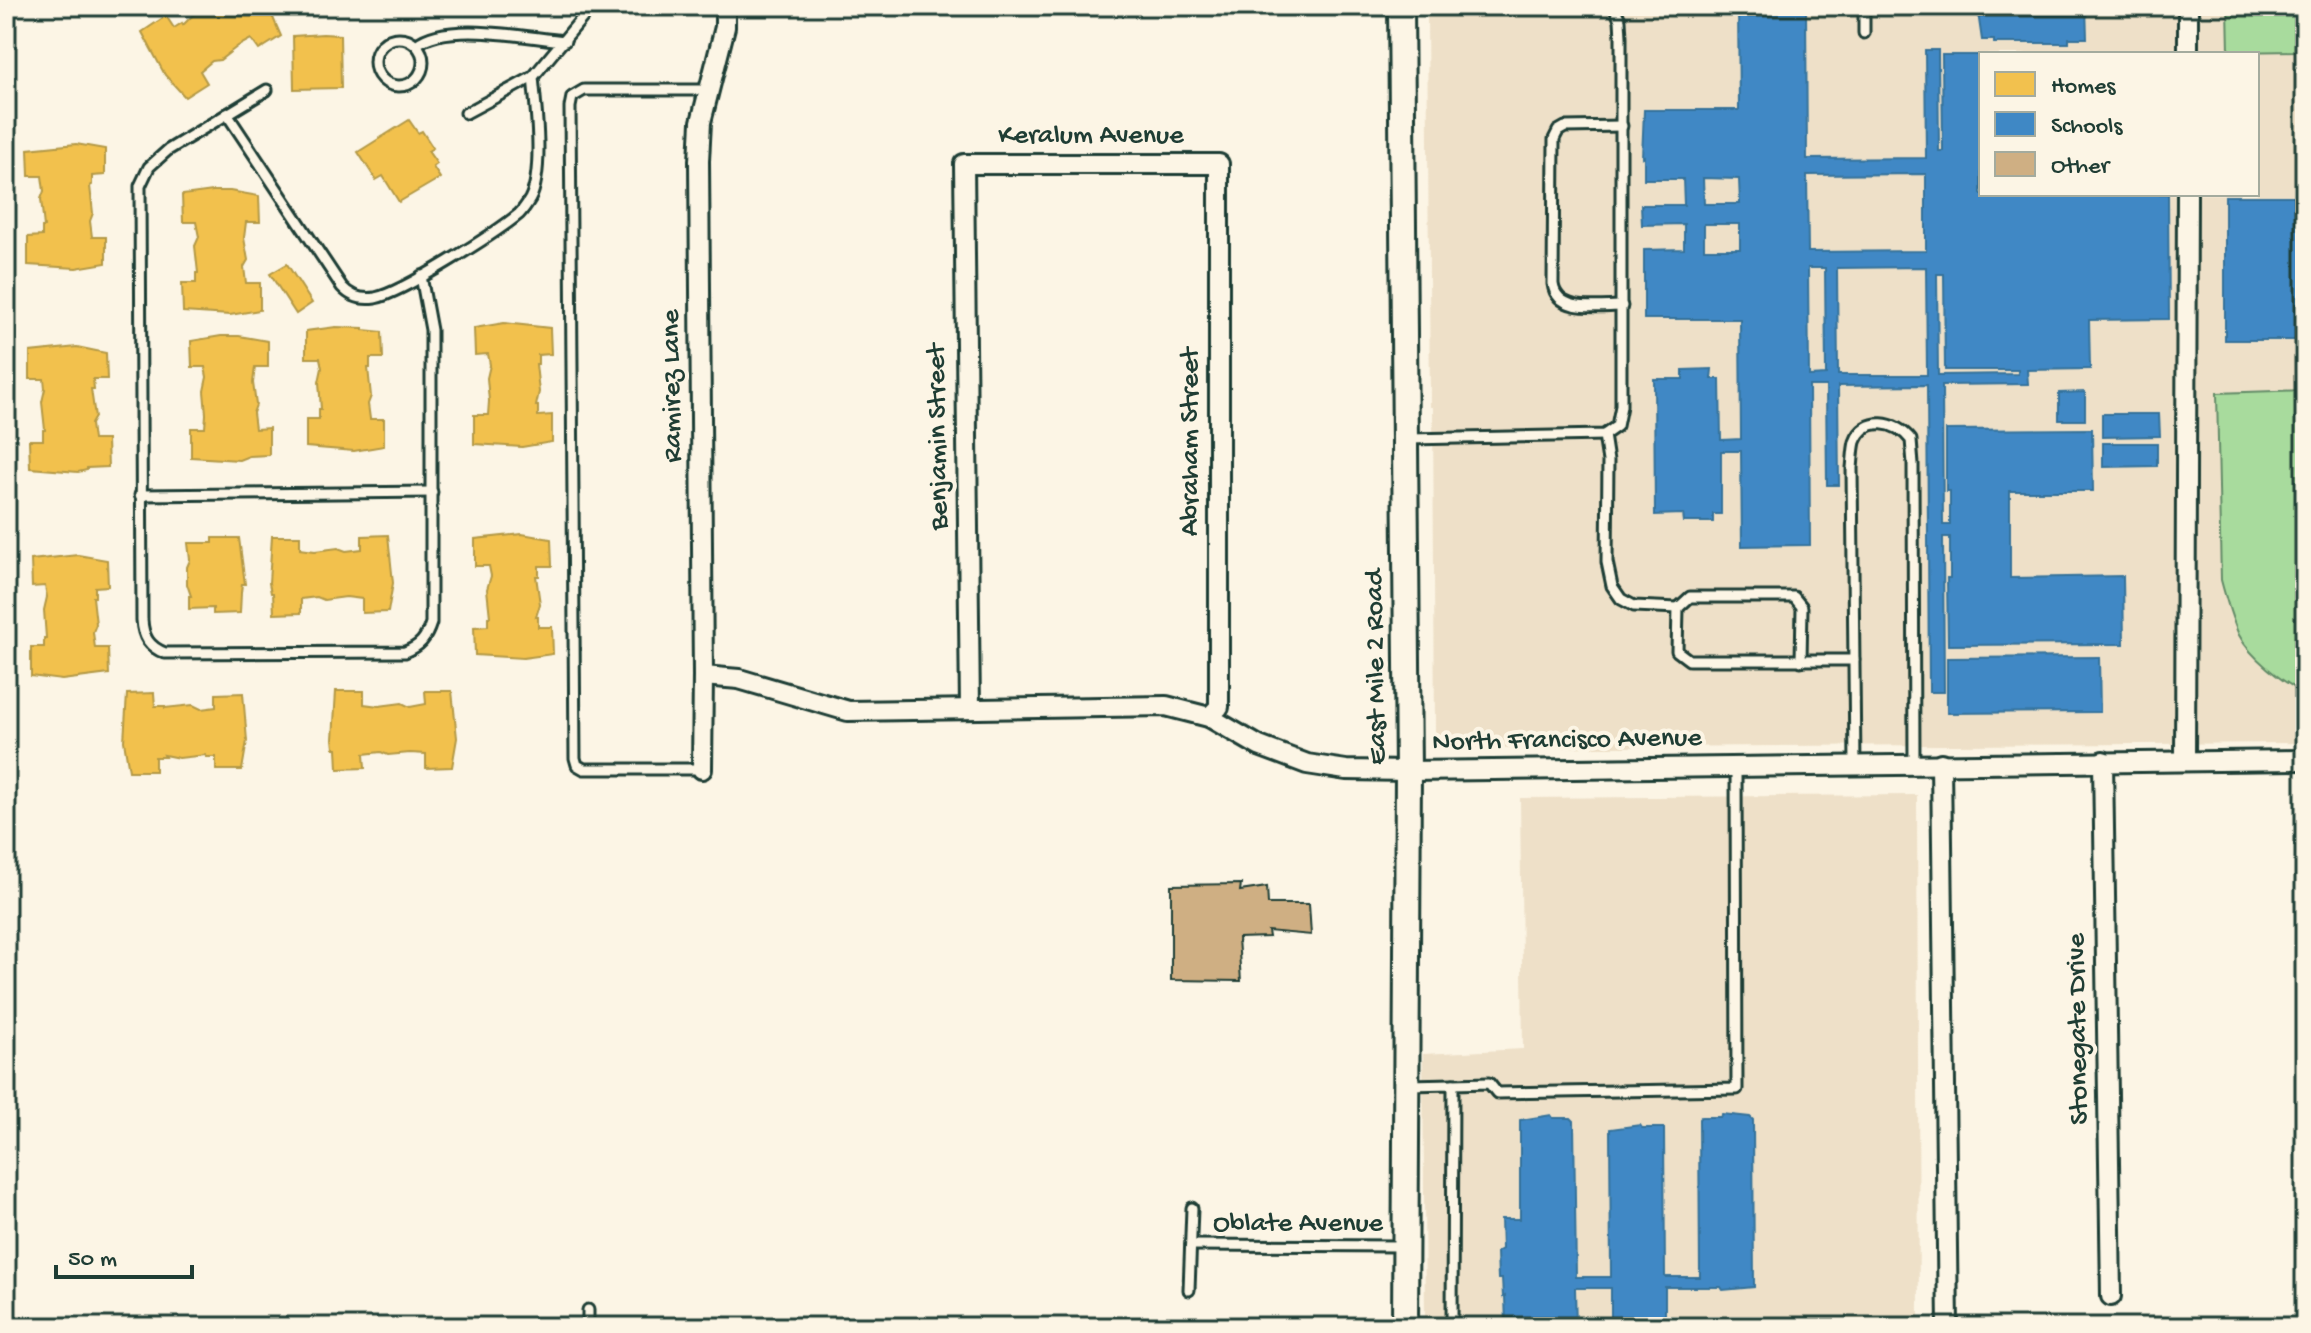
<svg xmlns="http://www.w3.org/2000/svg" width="2311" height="1333" viewBox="0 0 2311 1333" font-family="'Gochi Hand',sans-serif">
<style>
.built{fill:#eee0c8;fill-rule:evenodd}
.green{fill:#a8db9d;stroke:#648c68;stroke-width:2}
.homes{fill:#f2c14e;stroke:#b39946;stroke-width:2}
.schools{fill:#3f88c5;stroke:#35729a;stroke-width:2;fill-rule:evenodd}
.building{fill:#cfaf83;stroke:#1f3d34;stroke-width:2}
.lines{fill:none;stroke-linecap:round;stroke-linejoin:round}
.service-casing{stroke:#1f3d34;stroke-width:15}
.minor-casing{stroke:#1f3d34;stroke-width:24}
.secondary-casing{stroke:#1f3d34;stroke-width:30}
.service{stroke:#fcf5e5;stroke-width:9}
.minor{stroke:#fcf5e5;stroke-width:18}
.secondary{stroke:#fcf5e5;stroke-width:24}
.labels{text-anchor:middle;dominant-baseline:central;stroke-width:8;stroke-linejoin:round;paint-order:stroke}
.street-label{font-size:28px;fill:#1f3d34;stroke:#fcf5e5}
</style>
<rect width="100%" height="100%" fill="#fcf5e5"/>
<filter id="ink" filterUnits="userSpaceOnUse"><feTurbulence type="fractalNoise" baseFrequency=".0125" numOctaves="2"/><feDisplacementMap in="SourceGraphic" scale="16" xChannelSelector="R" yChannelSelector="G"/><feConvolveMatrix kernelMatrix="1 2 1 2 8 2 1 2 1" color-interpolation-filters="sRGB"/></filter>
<g filter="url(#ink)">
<!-- built -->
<g class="built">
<path d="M 1436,6 L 2305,6 L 2305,743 L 1446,748 L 1435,737 L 1433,407 L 1430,407 L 1427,13 L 1436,10 ZM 1981,54 L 2257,54 L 2257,194 L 1981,194 Z"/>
<polygon points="1917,795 1919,1327 1425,1327 1423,1054 1523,1049 1520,798"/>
</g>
<!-- green -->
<g class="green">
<polygon points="2228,6 2305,6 2305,51 2229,52"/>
<path d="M 2305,390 L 2305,693 C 2283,683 2250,657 2239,635 C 2231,617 2226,599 2221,580 L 2217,393 Z"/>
</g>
<!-- homes -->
<g class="homes">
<polygon points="210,6 268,6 281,36 259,50 251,39 238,46 220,60 212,61 200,71 207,83 185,97 165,75 142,32 166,16 174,28 182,23 183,25 192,16"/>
<polygon points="323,34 340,35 341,88 294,89 293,36"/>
<polygon points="409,120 418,133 422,131 433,148 428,151 437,164 433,167 440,178 399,202 383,176 376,180 358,152"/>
<polygon points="76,144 105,149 105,175 92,176 92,185 90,186 93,213 90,221 92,237 106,237 106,263 76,268 28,265 28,237 42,236 42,227 44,227 41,199 44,191 42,176 29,176 28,149"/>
<polygon points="213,191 230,191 259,196 260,222 246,222 244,238 248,260 244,267 246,283 260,283 260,310 230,315 183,312 182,283 196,283 196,273 198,273 195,246 199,237 196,222 183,222 182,195"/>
<polygon points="287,264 312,303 296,314 270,274"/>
<polygon points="504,323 550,328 551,354 538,355 538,364 536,364 539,392 536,406 538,406 538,416 552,415 552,442 522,447 474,444 474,415 488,415 489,401 487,378 490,365 488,354 475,355 474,328"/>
<polygon points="336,327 363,328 363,330 382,332 383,358 370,358 370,368 368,368 371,396 368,404 370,419 384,419 384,446 354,451 306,447 306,419 319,419 319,409 321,409 319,382 322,368 320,358 306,358 306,331"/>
<polygon points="221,336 239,336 268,341 268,367 255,367 253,383 256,405 253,413 255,429 269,428 269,455 249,456 239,460 191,457 191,428 205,428 206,414 204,391 207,377 205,367 192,367 191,341"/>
<polygon points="77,347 106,353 107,379 93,379 94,389 91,389 95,417 91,424 93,440 107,440 108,467 87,468 87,470 78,472 30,468 29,440 43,440 43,430 45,430 42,402 45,389 44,379 30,379 30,352"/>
<polygon points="522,534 551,539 552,566 539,566 539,576 536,576 540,604 536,617 538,617 538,627 552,627 553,654 523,658 475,655 474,627 488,626 488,617 490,617 487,589 491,576 489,566 475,566 475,539"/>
<polygon points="388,535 393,583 388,612 362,613 362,599 346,597 324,600 317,597 301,599 301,613 274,614 273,593 271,593 269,583 272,536 300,536 300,549 315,551 338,548 346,551 362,549 362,536"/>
<polygon points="213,538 239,538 245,584 242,584 241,593 240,613 213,614 213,608 189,609 189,596 191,596 187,584 187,567 190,560 188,543 213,543"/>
<polygon points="78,555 107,560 108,586 95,587 95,597 93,597 96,624 93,632 95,648 108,648 109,674 62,680 31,676 31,647 44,647 44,638 46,638 44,610 47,597 45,586 32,587 31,560"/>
<polygon points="336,691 364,691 364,704 379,706 402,703 410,707 426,704 425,691 452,691 457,738 452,767 426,768 426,754 410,753 388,755 381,752 364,754 365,768 338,769 337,748 334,748 333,739"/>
<polygon points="154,693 155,706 165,706 165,708 193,705 201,709 216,707 216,694 243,693 247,741 242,770 216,770 216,757 206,757 206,755 179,758 164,755 165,757 155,757 155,771 129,771 124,741 127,694"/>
</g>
<!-- schools -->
<g class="schools">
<path d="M 1738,6 L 1806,6 L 1807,159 L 1926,158 L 1925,50 L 1938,50 L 1939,151 L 1943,151 L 1942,55 L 1981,55 L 1981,194 L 2168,194 L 2169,319 L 2089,320 L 2090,369 L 2027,370 L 2028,384 L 1942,385 L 1943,525 L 1950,525 L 1950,491 L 1946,491 L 1946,430 L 2092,429 L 2093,491 L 2010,491 L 2010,578 L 2123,576 L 2124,644 L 1948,645 L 1947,578 L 1950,578 L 1950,537 L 1943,537 L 1944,692 L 1929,692 L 1927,385 L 1838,386 L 1839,485 L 1827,485 L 1826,386 L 1809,386 L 1810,545 L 1742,546 L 1741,451 L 1721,451 L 1721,514 L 1713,514 L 1713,522 L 1684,522 L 1683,514 L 1655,515 L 1654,379 L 1683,379 L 1683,370 L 1712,369 L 1711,379 L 1720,379 L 1721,440 L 1741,439 L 1740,319 L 1644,319 L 1644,250 L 1684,249 L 1684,224 L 1642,225 L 1641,205 L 1684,205 L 1683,179 L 1644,179 L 1644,156 L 1642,157 L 1644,110 L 1739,110 ZM 1926,174 L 1926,251 L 1808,252 L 1807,175 ZM 1703,178 L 1739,179 L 1740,204 L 1704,204 ZM 1704,224 L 1740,224 L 1740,249 L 1704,249 ZM 1926,267 L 1927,375 L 1838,375 L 1837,268 ZM 1808,268 L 1825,268 L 1826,375 L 1809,376 ZM 1937,274 L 1944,274 L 1945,370 L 2018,370 L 2018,374 L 1938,375 Z"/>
<polygon points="1977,6 2086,6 2087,38 2069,38 2069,43 1994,43 1994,40 1982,40"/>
<polygon points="2225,196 2304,196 2305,340 2225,340"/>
<polygon points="2085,392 2085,420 2059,420 2059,393"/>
<polygon points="2102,414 2159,414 2160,436 2102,437"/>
<polygon points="2103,443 2157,443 2157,466 2103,467"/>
<polygon points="2099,657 2100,712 1947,713 1947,658"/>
<polygon points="1722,1114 1750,1117 1753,1120 1754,1287 1723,1290 1721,1287 1665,1287 1665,1327 1611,1327 1611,1288 1575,1288 1576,1327 1510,1327 1510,1324 1506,1325 1505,1296 1503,1297 1502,1279 1498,1279 1497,1252 1502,1249 1501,1219 1520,1219 1520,1120 1551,1115 1553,1118 1571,1118 1574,1121 1576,1277 1611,1277 1610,1129 1640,1125 1642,1128 1664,1128 1665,1277 1700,1277 1699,1119 1701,1117 1720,1117"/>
</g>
<!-- building -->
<polygon class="building" points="1241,884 1240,891 1267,887 1268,904 1309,904 1311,935 1268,931 1269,937 1238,938 1241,981 1171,980 1171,885"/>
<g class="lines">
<defs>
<g id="service">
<polyline points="1864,6 1864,33"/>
<circle cx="399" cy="62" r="24"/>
<path d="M 416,45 C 446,20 527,38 565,41"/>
<path d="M 267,90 L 168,150 L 149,167 L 140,186 L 142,620 C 143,637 149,647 165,653 L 405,652 C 420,646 426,639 431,623 L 431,330 L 421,276"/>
<polyline points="466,113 533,77"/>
<path d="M 227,114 L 342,287 C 351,297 362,300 375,298 C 402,293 496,233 519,214 C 523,210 527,204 530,199 C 544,172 536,108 533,77 L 583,17 L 584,6"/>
<path d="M 1622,306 C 1599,306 1557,314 1553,284 L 1554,139 L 1558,131 L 1565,127 L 1622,126"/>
<polyline points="1604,435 1608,461 1607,562 1612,586 1621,599 1634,606 1678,608"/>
<polyline points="1408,439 1604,435 1617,426 1621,406 1621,37 1620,20 1614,6"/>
<polyline points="140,495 432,492"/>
<polyline points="1801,661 1802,607 1794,597 1690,597 1678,608 1677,651 1689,660 1854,660"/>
<path d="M 1855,765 L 1852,468 C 1853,460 1853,450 1855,442 C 1865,415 1897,421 1911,440 L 1913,464 L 1914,764"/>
<polyline points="702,769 584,769 577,765 575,758 570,107 572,97 584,90 708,90"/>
<polyline points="1453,1084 1489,1083 1497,1093 1737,1089 1736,766"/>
<polyline points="1408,1085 1453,1084 1452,1327"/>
<polyline points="1191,1245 1403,1246"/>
<polyline points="1189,1290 1192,1208"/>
<polyline points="588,1327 588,1310"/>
</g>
<g id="minor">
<polyline points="2188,54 2188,6"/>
<polyline points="703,676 739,679 848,711 1166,706 1209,717 1259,746 1307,764 1346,770 1408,771 2305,760"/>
<polyline points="970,709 964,164 1219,164 1219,707 1209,717"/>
<polyline points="2103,761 2111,1296"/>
<polyline points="2185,761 2187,194"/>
<polyline points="1941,763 1948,1327"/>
<polyline points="702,769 703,676 699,161 701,122 725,27 725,6"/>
</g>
<polyline id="secondary" points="1401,6 1408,771 1405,1327"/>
</defs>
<!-- service casing -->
<use href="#service" class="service-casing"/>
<!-- minor casing -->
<use href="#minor" class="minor-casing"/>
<!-- secondary casing -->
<use href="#secondary" class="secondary-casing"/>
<!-- service -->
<use href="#service" class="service"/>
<!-- minor -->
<use href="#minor" class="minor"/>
<!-- secondary -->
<use href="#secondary" class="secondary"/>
</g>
</g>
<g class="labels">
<!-- street labels -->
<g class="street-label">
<text x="1091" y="136">Keralum Avenue</text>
<text transform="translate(673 386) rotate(-91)">Ramirez Lane</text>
<text transform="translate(939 437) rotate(-91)">Benjamin Street</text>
<text transform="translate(1191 442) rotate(-90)">Abraham Street</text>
<text transform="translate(1377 667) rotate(-91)">East Mile 2 Road</text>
<text transform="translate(1567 741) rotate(-1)">North Francisco Avenue</text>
<text transform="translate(2079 1029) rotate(-91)">Stonegate Drive</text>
<text x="1298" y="1224">Oblate Avenue</text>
</g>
</g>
<!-- margin -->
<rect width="2311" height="1333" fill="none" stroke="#fcf5e5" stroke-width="32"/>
<rect x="16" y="16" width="2279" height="1301" fill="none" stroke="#1f3d34" stroke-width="3" filter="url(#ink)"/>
<!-- legend -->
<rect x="1979" y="52" width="280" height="144" fill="#fcf5e5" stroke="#a4ab9e" stroke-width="2"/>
<rect x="1995" y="72" width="40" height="24" fill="#f2c14e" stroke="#a4ab9e" stroke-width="2"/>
<text x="2051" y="92" font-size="24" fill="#1f3d34">Homes</text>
<rect x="1995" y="112" width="40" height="24" fill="#3f88c5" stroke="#a4ab9e" stroke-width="2"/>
<text x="2051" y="132" font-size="24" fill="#1f3d34">Schools</text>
<rect x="1995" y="152" width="40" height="24" fill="#cfaf83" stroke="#a4ab9e" stroke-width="2"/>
<text x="2051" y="172" font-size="24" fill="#1f3d34">Other</text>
<!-- scale -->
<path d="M56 1265v12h136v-12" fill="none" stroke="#1f3d34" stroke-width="4"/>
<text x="68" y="1265" font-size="24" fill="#1f3d34" stroke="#fcf5e5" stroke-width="6" paint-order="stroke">50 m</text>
</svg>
